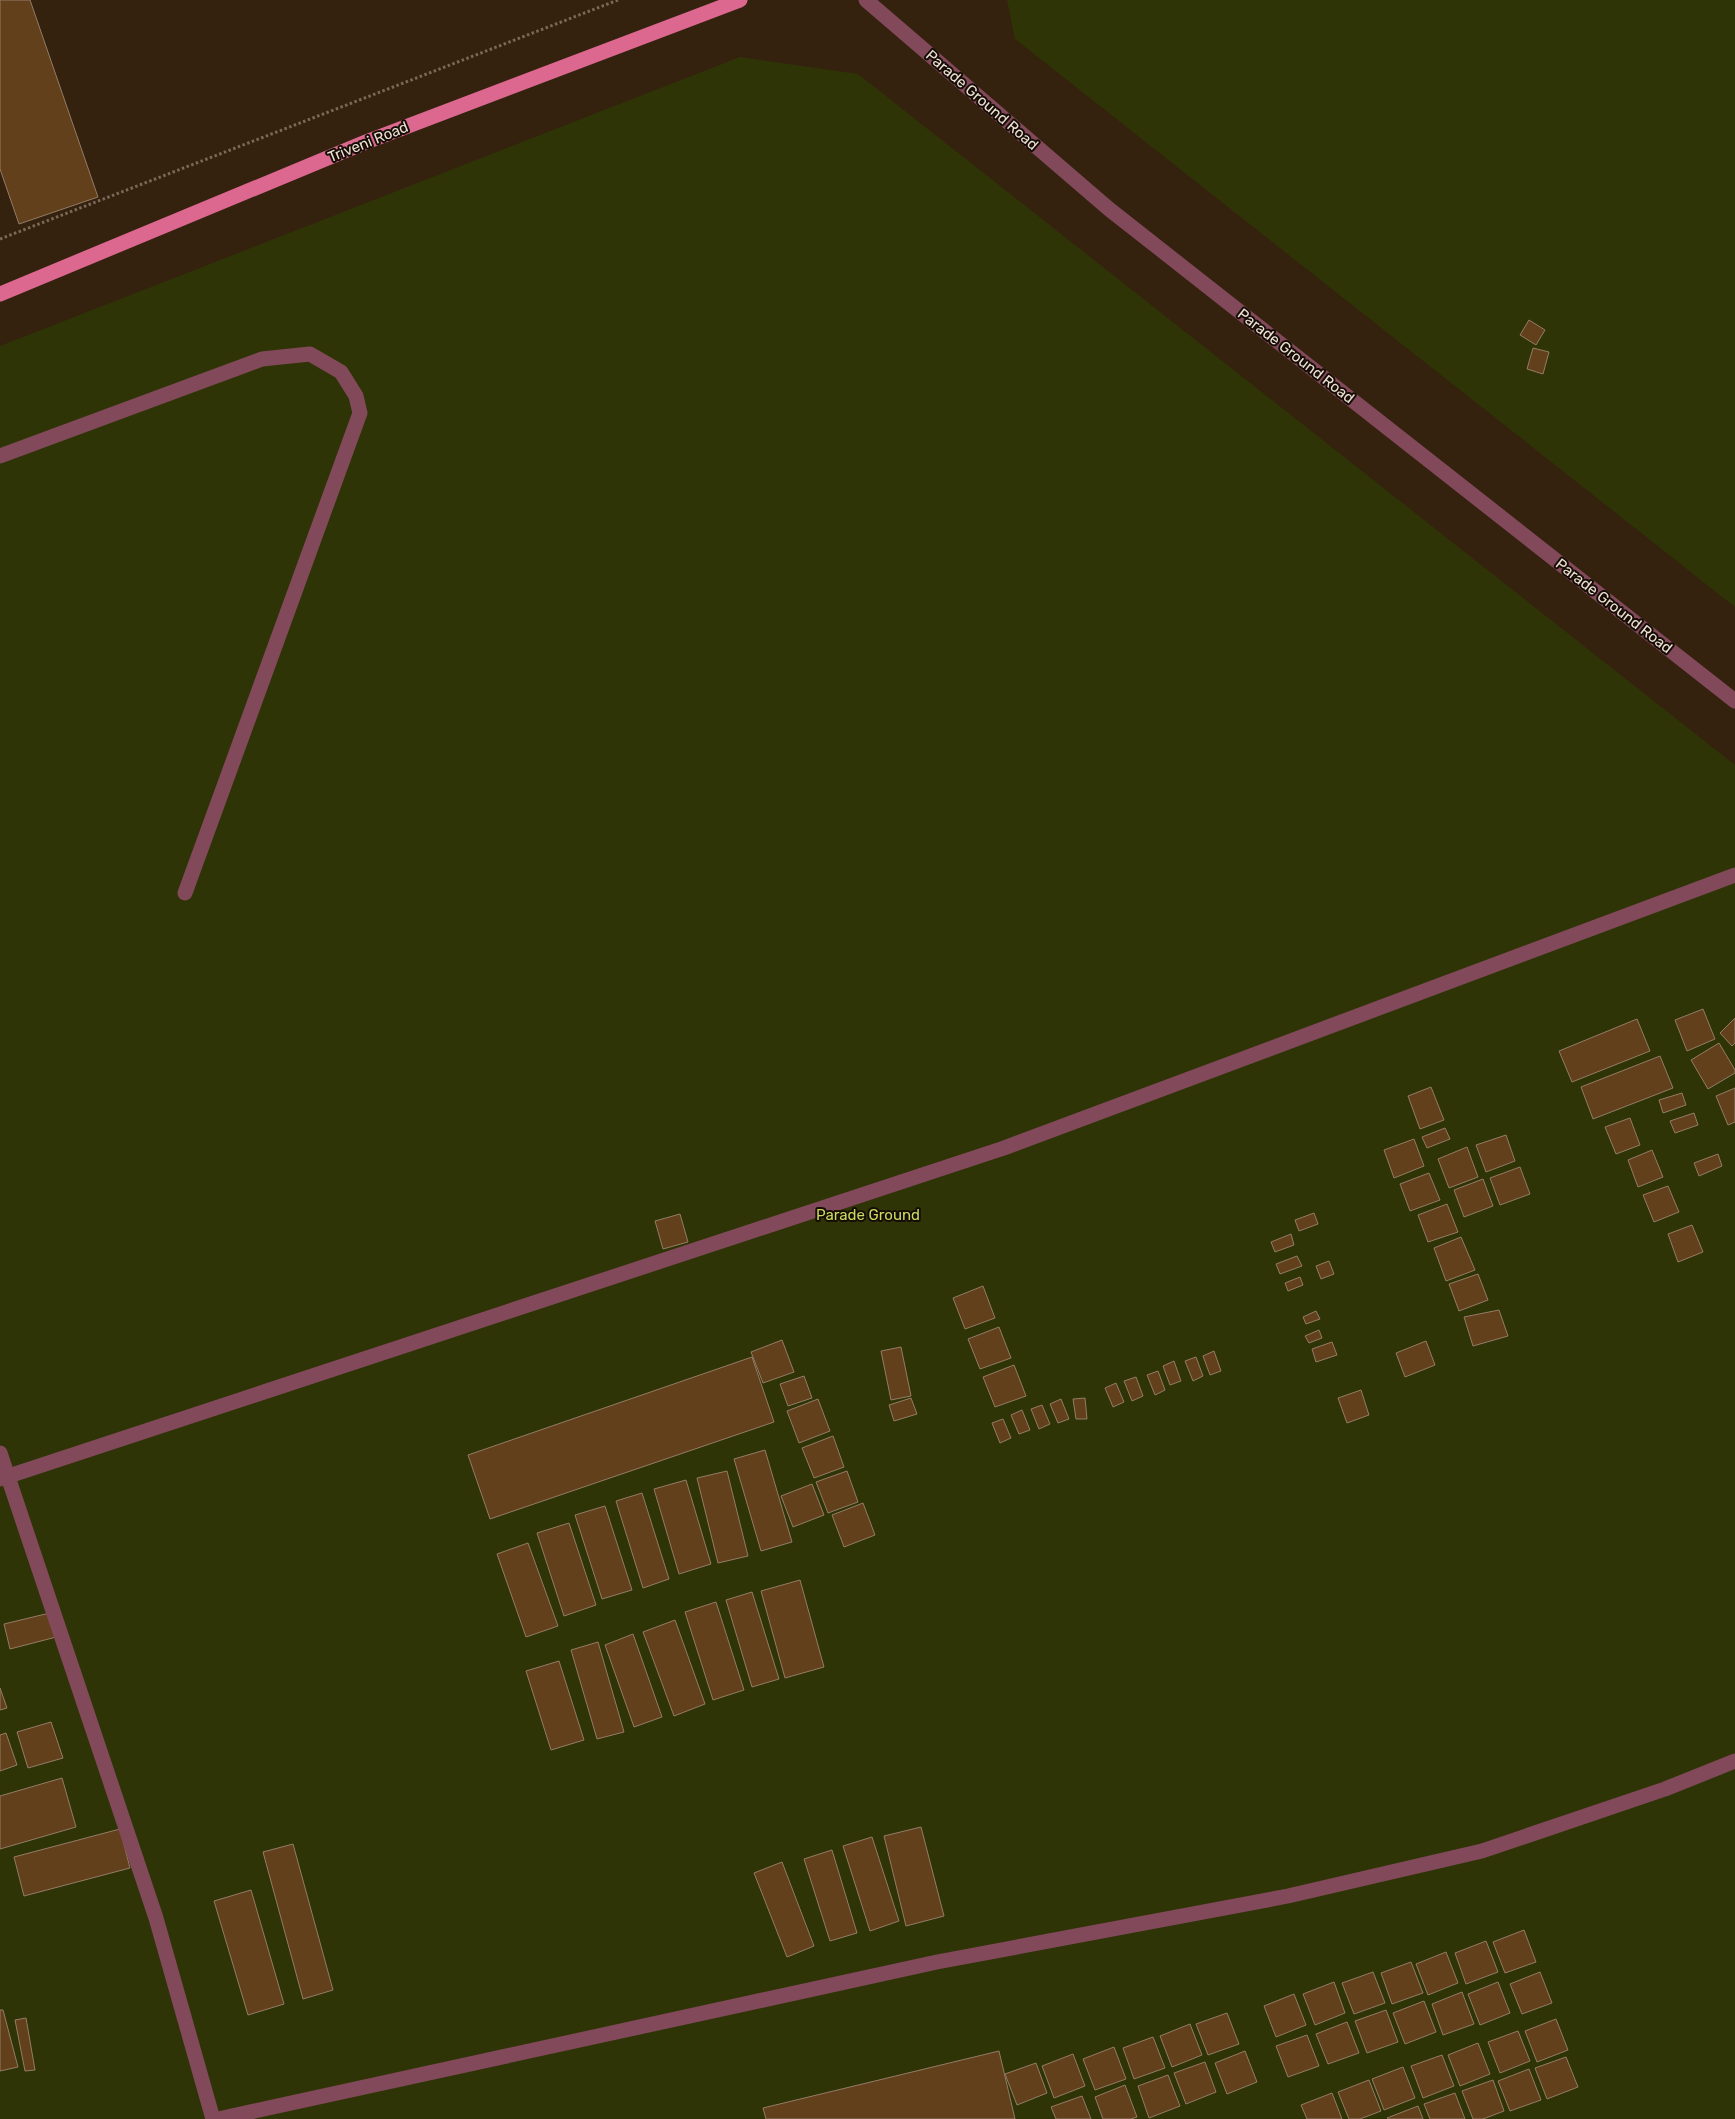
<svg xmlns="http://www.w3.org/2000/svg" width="1735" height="2119" viewBox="0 0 1735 2119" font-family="Rubik,sans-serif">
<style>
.green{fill:#2f3406}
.building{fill:#63401c;stroke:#937c66}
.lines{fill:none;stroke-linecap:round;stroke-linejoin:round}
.path{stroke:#7a6959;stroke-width:3;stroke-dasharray:2.5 2.5;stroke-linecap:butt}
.minor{stroke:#82495b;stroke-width:15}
.major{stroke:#dc6890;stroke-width:15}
.labels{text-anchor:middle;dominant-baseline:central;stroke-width:4;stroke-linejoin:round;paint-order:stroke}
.street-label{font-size:15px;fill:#ede0d4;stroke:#150d05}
.park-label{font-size:15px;fill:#cad95f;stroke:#150d05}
</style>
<rect width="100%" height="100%" fill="#34210e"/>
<!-- green -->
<g class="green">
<polygon points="1007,0 1735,0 1735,607 1015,39"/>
<polygon points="740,57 858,74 1735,765 1735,2119 0,2119 0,346"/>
</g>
<!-- building -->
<g class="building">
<polygon points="0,0 30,0 98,197 19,224 0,169"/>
<polygon points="1529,320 1545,330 1536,345 1520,335"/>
<polygon points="1533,348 1549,352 1543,374 1527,369"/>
<polygon points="1703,1009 1715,1039 1687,1051 1675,1020"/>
<polygon points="1735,1018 1735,1043 1732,1046 1720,1033"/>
<polygon points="1637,1019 1650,1051 1572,1082 1559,1051"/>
<polygon points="1719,1043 1735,1070 1735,1073 1708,1089 1691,1060"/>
<polygon points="1660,1056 1673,1088 1593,1119 1581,1087"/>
<polygon points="1431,1087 1444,1120 1420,1129 1408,1096"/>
<polygon points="1735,1088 1735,1122 1728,1125 1716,1096"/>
<polygon points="1682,1093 1686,1105 1663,1113 1659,1100"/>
<polygon points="1694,1113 1698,1125 1675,1133 1670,1121"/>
<polygon points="1630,1118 1640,1145 1616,1154 1605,1127"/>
<polygon points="1445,1128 1450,1139 1427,1148 1422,1137"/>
<polygon points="1506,1135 1515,1161 1486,1172 1476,1145"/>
<polygon points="1414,1139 1424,1166 1394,1178 1384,1150"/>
<polygon points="1467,1147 1478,1177 1449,1188 1438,1159"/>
<polygon points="1652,1150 1663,1177 1638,1187 1628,1160"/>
<polygon points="1718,1154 1722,1166 1699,1176 1694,1163"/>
<polygon points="1520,1167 1530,1194 1500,1205 1490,1178"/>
<polygon points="1429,1173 1440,1200 1410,1211 1400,1184"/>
<polygon points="1483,1179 1493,1206 1464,1217 1454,1190"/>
<polygon points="1668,1186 1679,1212 1654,1222 1643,1195"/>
<polygon points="1447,1204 1458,1232 1428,1242 1418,1215"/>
<polygon points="1314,1213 1318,1224 1299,1231 1295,1220"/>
<polygon points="680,1214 688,1242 663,1249 655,1221"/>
<polygon points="1692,1225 1703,1252 1678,1262 1668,1234"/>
<polygon points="1291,1234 1294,1245 1275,1252 1271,1242"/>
<polygon points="1461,1237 1475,1270 1446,1281 1434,1248"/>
<polygon points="1297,1256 1302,1266 1280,1274 1276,1264"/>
<polygon points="1329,1261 1334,1274 1321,1279 1316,1266"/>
<polygon points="1478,1274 1488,1300 1459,1311 1449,1284"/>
<polygon points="1300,1277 1303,1285 1288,1291 1285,1283"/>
<polygon points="983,1286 995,1318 965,1329 953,1298"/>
<polygon points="1499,1310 1508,1336 1473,1346 1464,1317"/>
<polygon points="1316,1311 1320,1319 1306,1324 1303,1317"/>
<polygon points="999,1327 1011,1358 980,1369 968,1339"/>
<polygon points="1319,1330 1322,1338 1309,1343 1305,1336"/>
<polygon points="782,1340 794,1372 763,1383 751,1352"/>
<polygon points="1426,1341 1435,1365 1405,1377 1396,1353"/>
<polygon points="1332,1342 1337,1355 1316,1362 1312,1349"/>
<polygon points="901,1347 911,1396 891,1400 881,1351"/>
<polygon points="1214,1351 1221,1371 1210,1375 1203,1356"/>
<polygon points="752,1357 774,1422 490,1519 468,1455"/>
<polygon points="1196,1357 1203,1376 1193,1381 1185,1361"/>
<polygon points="1174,1361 1181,1381 1170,1385 1163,1366"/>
<polygon points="1014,1365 1026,1396 995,1407 983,1377"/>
<polygon points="1158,1371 1165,1390 1155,1395 1147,1375"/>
<polygon points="804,1376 812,1398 788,1406 780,1384"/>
<polygon points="1136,1377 1143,1396 1132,1401 1124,1381"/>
<polygon points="1116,1383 1124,1402 1113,1407 1105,1388"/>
<polygon points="1361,1390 1369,1415 1347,1423 1338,1398"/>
<polygon points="911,1398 917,1414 894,1421 889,1405"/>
<polygon points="1085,1398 1087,1419 1076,1419 1073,1399"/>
<polygon points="818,1399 830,1431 799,1443 787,1411"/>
<polygon points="1061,1399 1069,1419 1058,1423 1050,1404"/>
<polygon points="1042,1405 1050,1424 1039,1429 1031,1409"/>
<polygon points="1022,1410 1030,1430 1019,1434 1011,1415"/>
<polygon points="1003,1419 1011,1438 1000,1443 992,1423"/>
<polygon points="833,1436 844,1467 814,1478 802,1448"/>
<polygon points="765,1450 792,1542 761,1551 734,1459"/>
<polygon points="727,1471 748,1556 718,1563 697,1478"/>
<polygon points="847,1471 858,1502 828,1513 816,1482"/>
<polygon points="686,1480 711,1564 679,1574 654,1489"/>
<polygon points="812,1484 824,1515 793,1527 781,1496"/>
<polygon points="642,1493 669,1579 643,1588 616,1501"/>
<polygon points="863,1503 875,1535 844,1547 832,1515"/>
<polygon points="605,1506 632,1590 602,1599 575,1515"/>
<polygon points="569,1523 596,1605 564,1616 537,1533"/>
<polygon points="528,1543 558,1626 526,1637 497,1554"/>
<polygon points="800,1580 824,1667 785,1678 761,1591"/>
<polygon points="752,1592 779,1679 752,1687 726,1600"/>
<polygon points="716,1602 744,1690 713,1700 685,1612"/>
<polygon points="58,1611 64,1635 10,1649 4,1624"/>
<polygon points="675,1620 705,1704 674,1716 643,1632"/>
<polygon points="633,1634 662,1717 634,1727 605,1645"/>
<polygon points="598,1642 624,1732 597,1739 571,1650"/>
<polygon points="559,1661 584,1740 551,1750 526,1671"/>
<polygon points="0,1688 7,1708 0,1710"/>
<polygon points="51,1722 63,1758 28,1768 17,1732"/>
<polygon points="6,1733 17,1765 0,1771 0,1735"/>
<polygon points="62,1778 76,1827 0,1849 0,1796"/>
<polygon points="921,1827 944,1916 906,1926 884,1836"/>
<polygon points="120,1829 130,1868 24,1896 14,1857"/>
<polygon points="872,1837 899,1921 870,1931 843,1846"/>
<polygon points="293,1844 333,1990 303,1999 263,1852"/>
<polygon points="832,1850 857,1933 830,1941 804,1859"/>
<polygon points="782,1862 814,1946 787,1957 754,1873"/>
<polygon points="251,1890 284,2004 248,2015 214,1901"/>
<polygon points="1524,1930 1536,1962 1505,1973 1493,1942"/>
<polygon points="1486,1941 1498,1972 1466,1984 1455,1953"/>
<polygon points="1446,1952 1458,1983 1428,1995 1416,1964"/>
<polygon points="1411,1962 1423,1993 1392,2004 1381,1973"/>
<polygon points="1373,1972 1385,2003 1354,2014 1342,1983"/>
<polygon points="1540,1972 1552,2003 1522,2014 1510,1984"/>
<polygon points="1334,1982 1345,2013 1315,2025 1303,1994"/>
<polygon points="1498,1982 1510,2013 1480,2025 1468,1994"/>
<polygon points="1462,1992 1474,2024 1443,2035 1432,2004"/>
<polygon points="1294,1994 1306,2025 1276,2037 1264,2006"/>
<polygon points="1424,2001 1436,2032 1405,2044 1393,2013"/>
<polygon points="0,2010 3,2010 18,2067 0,2071"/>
<polygon points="1386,2010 1398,2042 1367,2053 1355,2021"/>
<polygon points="1227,2013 1239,2044 1208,2055 1196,2024"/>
<polygon points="26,2018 35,2070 25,2071 15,2020"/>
<polygon points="1556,2019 1568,2050 1537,2062 1525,2031"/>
<polygon points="1347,2022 1359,2053 1328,2064 1316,2034"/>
<polygon points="1190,2024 1202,2055 1172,2067 1160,2036"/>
<polygon points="1518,2031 1530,2061 1500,2073 1488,2042"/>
<polygon points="1307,2035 1319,2066 1288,2077 1276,2046"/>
<polygon points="1153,2037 1165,2068 1134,2079 1123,2048"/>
<polygon points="1478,2043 1490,2074 1460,2086 1448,2055"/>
<polygon points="1114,2047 1126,2079 1095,2090 1083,2059"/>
<polygon points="999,2051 1015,2119 766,2119 763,2108"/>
<polygon points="1245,2051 1257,2082 1227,2094 1215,2063"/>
<polygon points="1073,2054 1085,2086 1054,2098 1042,2066"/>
<polygon points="1442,2055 1454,2086 1423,2098 1411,2066"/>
<polygon points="1566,2057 1578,2087 1547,2099 1535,2068"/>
<polygon points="1205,2062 1216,2092 1186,2104 1174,2073"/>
<polygon points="1036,2063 1047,2093 1017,2105 1005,2074"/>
<polygon points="1403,2067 1415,2098 1384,2110 1372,2079"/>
<polygon points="1529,2069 1541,2100 1510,2111 1498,2081"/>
<polygon points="1168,2075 1180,2106 1149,2118 1138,2086"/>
<polygon points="1369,2080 1381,2111 1360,2119 1349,2119 1338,2092"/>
<polygon points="1493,2080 1504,2111 1483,2119 1473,2119 1462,2091"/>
<polygon points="1125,2085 1137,2117 1131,2119 1103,2119 1095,2097"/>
<polygon points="1332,2093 1342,2119 1307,2119 1301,2105"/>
<polygon points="1455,2093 1465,2119 1430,2119 1424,2104"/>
<polygon points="1082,2096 1091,2119 1056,2119 1051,2107"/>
<polygon points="1418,2106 1423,2119 1388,2119 1387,2118"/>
</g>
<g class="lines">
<!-- path -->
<polyline class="path" points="0,239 618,0"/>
<!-- minor -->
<g class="minor">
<polyline points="866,0 1109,209 1735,701"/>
<polyline points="0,456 262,359 310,354 341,372 356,396 360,413 185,893"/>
<polyline points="0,1453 156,1918 213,2119"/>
<polyline points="0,1479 1004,1148 1735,875"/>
<polyline points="218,2119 937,1962 1288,1896 1482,1851 1665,1789 1735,1761"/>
</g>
<!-- major -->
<polyline class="major" points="0,294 366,142 740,0"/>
</g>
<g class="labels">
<!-- street labels -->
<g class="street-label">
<text transform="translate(982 100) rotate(41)">Parade Ground Road</text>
<text transform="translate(368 142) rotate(-22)">Triveni Road</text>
<text transform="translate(1296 356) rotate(38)">Parade Ground Road</text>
<text transform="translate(1614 606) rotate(38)">Parade Ground Road</text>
</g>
<!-- park labels -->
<g class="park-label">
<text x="868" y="1215">Parade Ground</text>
</g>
</g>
</svg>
